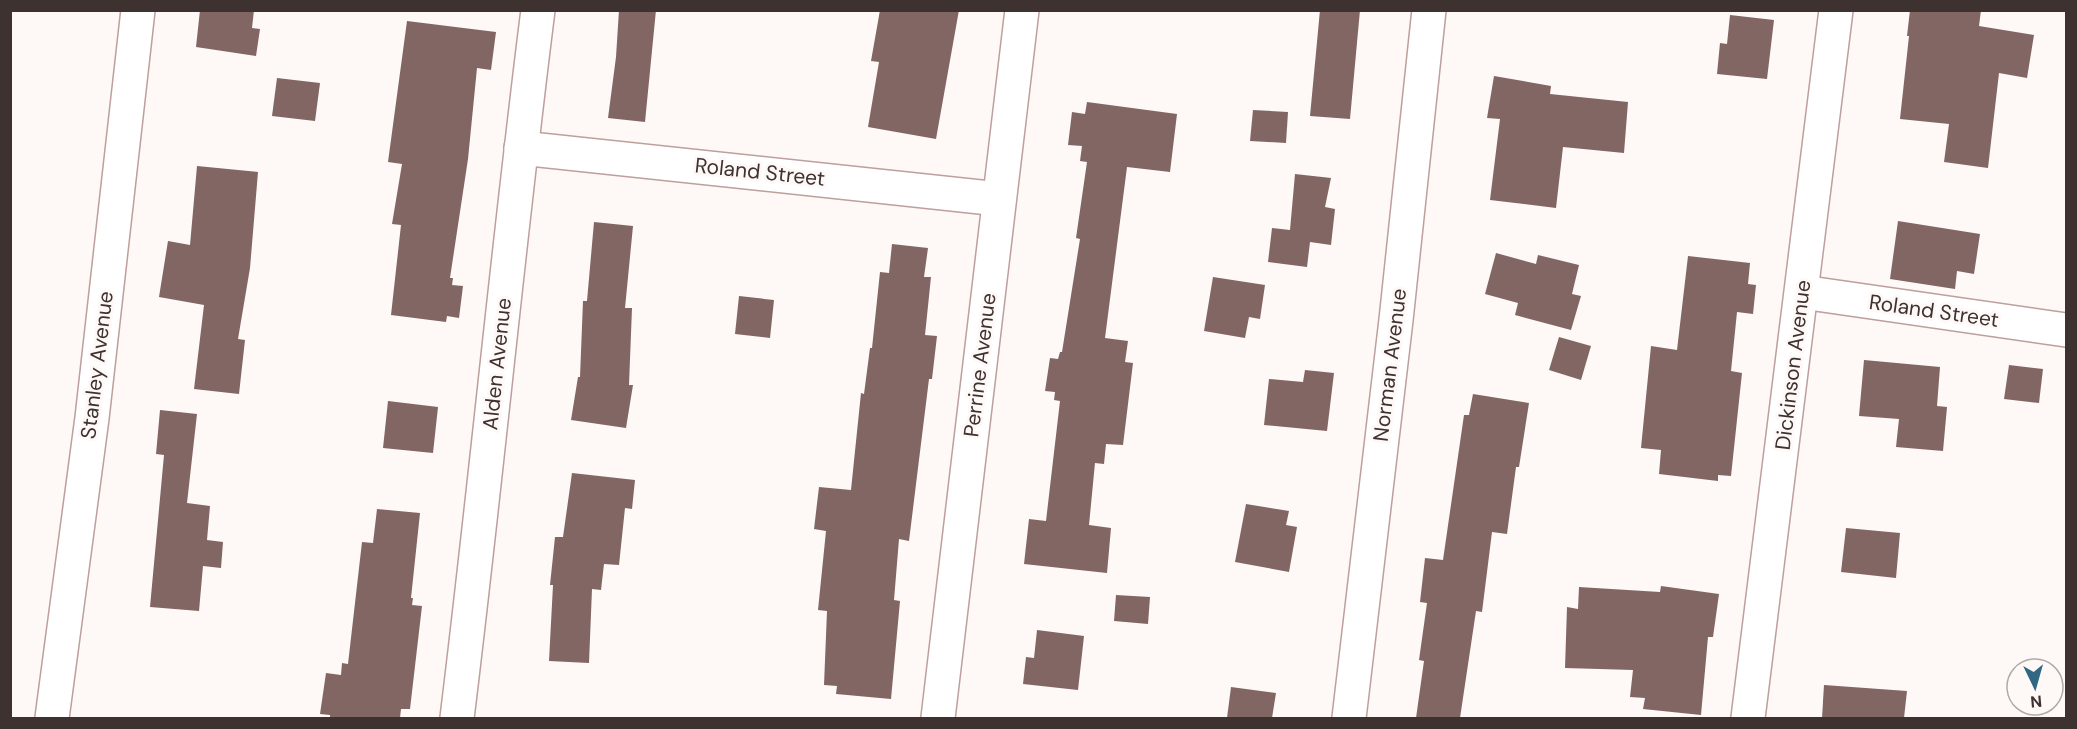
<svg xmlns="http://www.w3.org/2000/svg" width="2077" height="729" viewBox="0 0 2077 729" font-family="'DM Sans',sans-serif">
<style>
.building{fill:#826663}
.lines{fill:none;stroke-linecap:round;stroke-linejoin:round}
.minor-casing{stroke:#bd9f9c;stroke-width:36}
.minor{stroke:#fff;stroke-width:33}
.labels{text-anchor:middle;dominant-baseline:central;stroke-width:6;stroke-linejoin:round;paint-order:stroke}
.street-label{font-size:21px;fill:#3e3230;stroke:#fef8f7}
</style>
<rect width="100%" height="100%" fill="#fef8f7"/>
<!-- building -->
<g class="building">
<polygon points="200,10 254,10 252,28 260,29 256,56 196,47"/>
<polygon points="619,10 656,10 645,122 608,118 616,57"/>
<polygon points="880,10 959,10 936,139 868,127 879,62 871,61"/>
<polygon points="1320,10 1360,10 1350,119 1310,116"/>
<polygon points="1910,10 1981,10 1979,26 2034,35 2027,78 1999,73 1988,168 1944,162 1949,124 1900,119 1909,36 1907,36"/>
<polygon points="1730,15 1774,20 1767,79 1717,74 1720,43 1727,44"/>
<polygon points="407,21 496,32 491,70 477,68 468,159 450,278 453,278 452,285 463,286 459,318 447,316 446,322 391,315 401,225 392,224 402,164 388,162"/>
<polygon points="1494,76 1551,86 1550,94 1628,102 1624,153 1563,147 1556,208 1490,200 1500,119 1487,118"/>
<polygon points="277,78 320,83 315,121 272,116"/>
<polygon points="1087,102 1177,114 1170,172 1127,167 1105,338 1128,341 1125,362 1133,363 1123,445 1106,444 1104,464 1095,463 1089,525 1111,528 1107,573 1024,564 1029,519 1046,521 1060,401 1054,400 1055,392 1045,391 1050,358 1058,359 1060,352 1062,352 1080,239 1076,238 1087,162 1080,161 1082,146 1068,145 1072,112 1085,114"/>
<polygon points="1253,110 1288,112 1286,143 1250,141"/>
<polygon points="197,166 258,172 250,268 238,339 245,340 239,394 194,389 204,305 159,297 168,241 190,245"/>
<polygon points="1295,174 1331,178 1325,207 1335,209 1331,245 1310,242 1307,267 1268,262 1272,228 1290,230"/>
<polygon points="1898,221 1980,234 1974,274 1957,271 1955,289 1890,279"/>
<polygon points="594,222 633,226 625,308 632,308 629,385 633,385 626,428 571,420 578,377 580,377 583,301 587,301"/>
<polygon points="892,244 928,248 924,277 931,277 925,335 937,336 932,379 929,379 909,541 899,539 894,600 900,601 891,699 836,694 837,686 824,685 827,611 818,610 826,531 814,529 819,487 851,490 861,393 864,394 870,348 872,348 880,272 889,273"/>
<polygon points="1496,253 1536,264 1538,255 1579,265 1572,294 1581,296 1571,330 1515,315 1518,303 1485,294"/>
<polygon points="1688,256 1750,263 1748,284 1756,285 1753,314 1737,312 1731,371 1742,373 1731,476 1718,475 1718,481 1659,474 1661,450 1641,448 1651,346 1677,350"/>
<polygon points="1213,277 1265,285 1260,319 1249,317 1245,338 1204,331"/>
<polygon points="739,296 774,300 770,338 735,334"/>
<polygon points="1559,337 1591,346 1581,380 1549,370"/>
<polygon points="1864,360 1940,367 1937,406 1947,407 1943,451 1896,447 1899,419 1859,416"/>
<polygon points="2009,365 2043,369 2039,403 2004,399"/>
<polygon points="1305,370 1334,373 1327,431 1264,425 1269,379 1303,382"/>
<polygon points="1473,394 1529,403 1519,467 1516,467 1507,534 1492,532 1482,612 1476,611 1460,718 1416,718 1424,661 1419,660 1427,603 1420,602 1425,558 1443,560 1464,415 1469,415"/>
<polygon points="388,401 438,407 433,453 383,448"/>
<polygon points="160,410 197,414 187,503 210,506 207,540 223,542 221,568 203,566 199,611 150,607 164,455 156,454"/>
<polygon points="572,473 635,480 632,509 625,508 619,565 604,564 601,590 592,589 589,663 549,661 553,585 550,585 555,537 563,537"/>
<polygon points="1246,504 1289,511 1286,525 1297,527 1289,572 1235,562"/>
<polygon points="377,509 420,513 411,598 413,598 412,605 422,606 410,709 401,709 400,718 330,718 330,715 320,714 326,673 341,675 342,663 348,664 362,542 373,543"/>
<polygon points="1846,528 1900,533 1896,578 1841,572"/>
<polygon points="1661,586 1719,594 1713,637 1708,637 1701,715 1643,709 1645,698 1630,697 1633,670 1565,668 1567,607 1578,609 1579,587 1660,592"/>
<polygon points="1116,595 1150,597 1148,624 1114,621"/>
<polygon points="1037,630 1084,636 1078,690 1023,684 1026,657 1034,658"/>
<polygon points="1824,685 1907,691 1904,718 1822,718"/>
<polygon points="1231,687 1276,693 1272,718 1227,718"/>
</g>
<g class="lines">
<defs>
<g id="minor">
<polyline points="521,148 999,199"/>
<polyline points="1802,292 2066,330"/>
<polyline points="52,718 92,418 138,10"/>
<path d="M 457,718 C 486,483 508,246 538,10"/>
<polyline points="938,718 1022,10"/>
<polyline points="1349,718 1396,320 1429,10"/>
<polyline points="1748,718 1836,10"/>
</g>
</defs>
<!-- minor casing -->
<use href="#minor" class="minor-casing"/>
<!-- minor -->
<use href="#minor" class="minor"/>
</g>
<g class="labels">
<!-- street labels -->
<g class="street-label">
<text transform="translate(760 172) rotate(6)">Roland Street</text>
<text transform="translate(1934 311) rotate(8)">Roland Street</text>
<text transform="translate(497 364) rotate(-84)">Alden Avenue</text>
<text transform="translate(97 365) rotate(-83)">Stanley Avenue</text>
<text transform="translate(980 365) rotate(-83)">Perrine Avenue</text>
<text transform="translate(1390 365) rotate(-83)">Norman Avenue</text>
<text transform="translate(1793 365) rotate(-83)">Dickinson Avenue</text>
</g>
</g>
<!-- border -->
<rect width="2077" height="729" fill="none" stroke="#3e3230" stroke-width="24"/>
<!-- north arrow -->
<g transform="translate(2035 687) rotate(175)"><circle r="28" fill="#fef8f7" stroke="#b1a9a7" stroke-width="1.5"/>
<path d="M0-4.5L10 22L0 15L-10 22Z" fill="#316782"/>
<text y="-9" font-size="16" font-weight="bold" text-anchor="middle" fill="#3e3230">N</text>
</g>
</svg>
